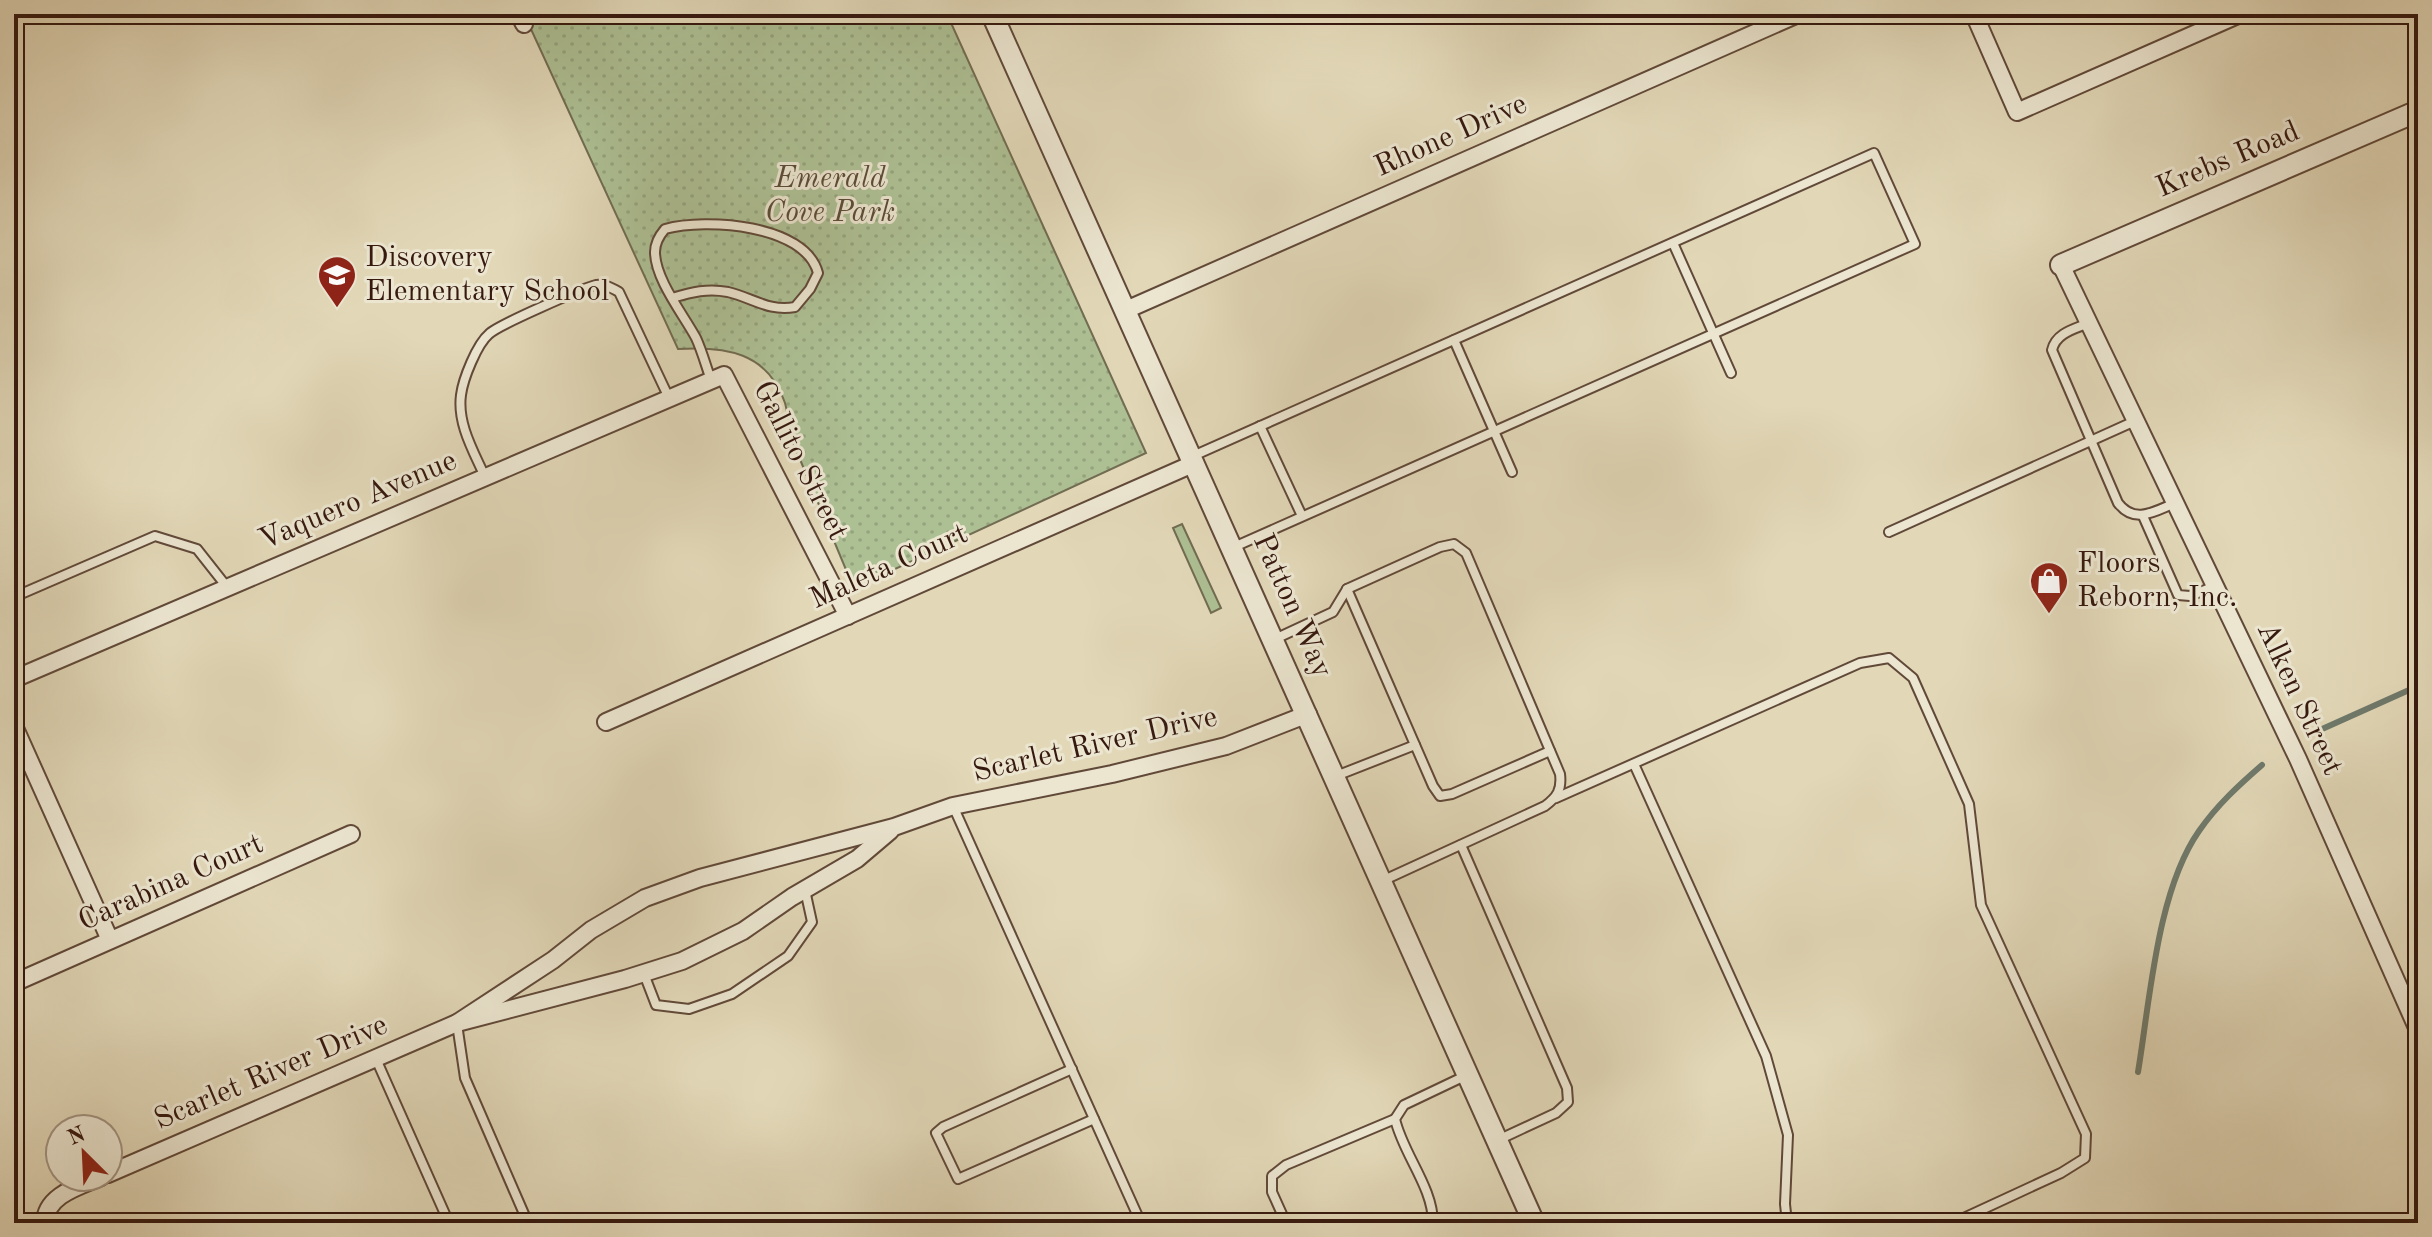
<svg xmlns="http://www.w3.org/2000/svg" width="2432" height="1237" viewBox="0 0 2432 1237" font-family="'Old Standard TT',serif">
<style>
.green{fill:#adc094;stroke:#726c52;stroke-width:2}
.park{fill:url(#park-dots);stroke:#726c52;stroke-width:2}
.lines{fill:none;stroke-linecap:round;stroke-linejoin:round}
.stream{stroke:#6f7a6c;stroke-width:6}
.service-casing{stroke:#614939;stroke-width:12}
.minor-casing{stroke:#614939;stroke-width:20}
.tertiary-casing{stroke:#614939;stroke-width:24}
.service{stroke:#ece6d1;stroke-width:8}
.minor{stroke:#ece6d1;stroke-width:16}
.tertiary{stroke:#ece6d1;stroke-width:20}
.labels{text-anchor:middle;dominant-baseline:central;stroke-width:6;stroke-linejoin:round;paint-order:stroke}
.street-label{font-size:30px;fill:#36190f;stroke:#ece6d1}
.park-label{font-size:30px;font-style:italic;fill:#5a4b37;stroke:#ece6d1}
.poi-label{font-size:30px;fill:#36190f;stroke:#ece6d1;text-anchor:start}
</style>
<defs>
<pattern id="park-dots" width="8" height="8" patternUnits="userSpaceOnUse" patternTransform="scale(2)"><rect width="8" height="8" fill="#adc094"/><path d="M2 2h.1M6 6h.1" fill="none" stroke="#95a47e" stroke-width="1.8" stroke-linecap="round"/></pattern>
</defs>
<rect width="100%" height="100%" fill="#e2d8b8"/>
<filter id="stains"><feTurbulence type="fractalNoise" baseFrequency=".0025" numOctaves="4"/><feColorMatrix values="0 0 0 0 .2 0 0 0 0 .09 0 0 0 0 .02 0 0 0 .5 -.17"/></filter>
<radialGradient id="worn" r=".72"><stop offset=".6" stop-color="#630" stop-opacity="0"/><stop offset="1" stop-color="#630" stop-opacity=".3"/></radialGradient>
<!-- green -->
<polygon class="green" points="1182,524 1221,608 1211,613 1173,528"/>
<!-- park -->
<path class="park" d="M 524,14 L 947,14 L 1146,453 L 867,582 L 849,577 C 831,533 812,489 794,445 C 788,431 789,417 785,403 C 768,352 725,346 678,349 Z"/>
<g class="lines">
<!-- stream -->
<g class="stream">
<polyline points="2311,734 2418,686"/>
<path d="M 2138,1072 C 2150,1000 2157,891 2199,831 C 2217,805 2239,785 2262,765"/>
</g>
<defs>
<g id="service">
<polyline points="1673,243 1731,373"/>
<path d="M 672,298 C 692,292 708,288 728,292 C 753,298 769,312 795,307 L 810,289 L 818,273 C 805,224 706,218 665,229 C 659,236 655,243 655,252 C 655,279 683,314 696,338 C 702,351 706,366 711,380"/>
<path d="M 2089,323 C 2074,329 2056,333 2052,350 L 2118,503 C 2135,525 2155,511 2175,503"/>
<polyline points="1454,340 1512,472"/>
<polyline points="1260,426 1302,516"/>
<polyline points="1193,456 1874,153 1915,244 1234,547"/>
<path d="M 485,477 C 474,452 457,424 461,395 C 463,379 477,344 489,334 C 498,325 583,288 596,285 C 605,284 612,288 619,292 L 669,398"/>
<polyline points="2143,516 2178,595 2190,596 2215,586"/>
<polyline points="1889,532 2135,421"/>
<polyline points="1347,589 1433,786 1440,796 1452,794 1550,751"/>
<polyline points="14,597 155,536 197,549 227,587"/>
<path d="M 1275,639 L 1333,612 L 1347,589 L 1440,547 L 1454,544 L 1466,553 L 1560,774 C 1562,790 1557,797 1545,806 L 1382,881"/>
<polyline points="1634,764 1766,1056 1788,1135 1785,1204 1787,1223"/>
<polyline points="1336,776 1415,745"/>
<polyline points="1556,798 1860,663 1889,658 1913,678 1969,804 1981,905 2086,1134 2085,1158 2061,1173 1953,1223"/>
<polyline points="953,806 1141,1223"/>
<polyline points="1461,845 1567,1088 1568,1102 1556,1113 1498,1140"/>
<polyline points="644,974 656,1005 689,1009 732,994 788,956 812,922 805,890"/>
<polyline points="457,1024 465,1078 528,1223"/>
<polyline points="376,1059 449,1223"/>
<polyline points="1072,1069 943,1127 936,1133 958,1179 1094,1119"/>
<polyline points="1286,1223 1272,1192 1272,1176 1286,1165 1395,1119"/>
<path d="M 1433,1223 C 1433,1187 1403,1154 1395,1119 L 1404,1105 L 1467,1075"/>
</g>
<g id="minor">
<polyline points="519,14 524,24"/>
<polyline points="1974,14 2017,112 2240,14"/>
<polyline points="2061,265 2298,759 2418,1030"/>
<polyline points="1126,310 1798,14"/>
<polyline points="14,679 724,375 848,616"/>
<polyline points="606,722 1195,463"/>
<polyline points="14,726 110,940"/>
<polyline points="14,983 351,834"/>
<polyline points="457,1023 553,960 591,930 645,898 700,878 894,827 953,806 1112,774 1226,746 1308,714"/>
<polyline points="108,1174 457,1023 625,979 682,961 743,931 792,897 857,859 890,831"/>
<path d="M 45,1223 C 45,1195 80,1186 101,1177"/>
</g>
<g id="tertiary">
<polyline points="992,14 1534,1223"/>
<polyline points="2061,265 2418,111"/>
</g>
</defs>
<!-- service casing -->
<use href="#service" class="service-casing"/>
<!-- minor casing -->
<use href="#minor" class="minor-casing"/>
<!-- tertiary casing -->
<use href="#tertiary" class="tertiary-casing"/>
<!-- service -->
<use href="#service" class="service"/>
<!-- minor -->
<use href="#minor" class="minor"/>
<!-- tertiary -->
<use href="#tertiary" class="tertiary"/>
</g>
<!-- icons -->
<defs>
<symbol id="school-pin" viewBox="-11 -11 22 30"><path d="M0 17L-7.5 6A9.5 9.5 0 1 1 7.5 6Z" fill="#8f2418" stroke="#ece6d1"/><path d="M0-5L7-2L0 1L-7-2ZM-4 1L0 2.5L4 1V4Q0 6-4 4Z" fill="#fff"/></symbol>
<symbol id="shop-pin" viewBox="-11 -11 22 30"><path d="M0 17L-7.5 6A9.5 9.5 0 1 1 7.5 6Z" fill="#8f2418" stroke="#ece6d1"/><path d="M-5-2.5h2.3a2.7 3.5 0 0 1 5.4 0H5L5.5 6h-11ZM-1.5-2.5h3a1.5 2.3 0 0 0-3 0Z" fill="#fff"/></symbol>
</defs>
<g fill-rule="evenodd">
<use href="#school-pin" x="315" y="253" width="44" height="60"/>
<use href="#shop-pin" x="2027" y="559" width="44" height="60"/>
</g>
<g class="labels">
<!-- street labels -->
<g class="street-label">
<text transform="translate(1451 136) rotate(-24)">Rhone Drive</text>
<text transform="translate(2228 160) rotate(-23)">Krebs Road</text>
<text transform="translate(800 461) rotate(63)">Gallito Street</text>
<text transform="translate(358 501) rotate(-23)">Vaquero Avenue</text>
<text transform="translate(889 567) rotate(-24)">Maleta Court</text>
<text transform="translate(1292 606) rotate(66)">Patton Way</text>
<text transform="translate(2299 699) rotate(65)">Alken Street</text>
<text transform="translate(1095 745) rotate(-13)">Scarlet River Drive</text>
<text transform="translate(171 883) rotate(-24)">Carabina Court</text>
<text transform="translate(271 1073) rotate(-23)">Scarlet River Drive</text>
</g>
<!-- park labels -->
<g class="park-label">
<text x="830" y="179">Emerald<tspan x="830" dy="34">Cove Park</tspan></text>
</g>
<!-- poi labels -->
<g class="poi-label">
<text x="365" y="258">Discovery<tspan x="365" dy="34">Elementary School</tspan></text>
<text x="2077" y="564">Floors<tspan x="2077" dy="34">Reborn, Inc.</tspan></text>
</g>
</g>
<!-- margin -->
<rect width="2432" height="1237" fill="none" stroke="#e2d8b8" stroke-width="48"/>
<rect x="16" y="16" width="2400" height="1205" fill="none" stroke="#36190f" stroke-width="4"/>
<rect x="24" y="24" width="2384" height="1189" fill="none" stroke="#36190f" stroke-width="2"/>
<!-- north arrow -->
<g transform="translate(84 1153) rotate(336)"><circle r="38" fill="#ece6d1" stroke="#a39483" stroke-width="2"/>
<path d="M0-6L14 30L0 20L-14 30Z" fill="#8f2418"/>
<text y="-12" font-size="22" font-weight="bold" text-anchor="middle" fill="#36190f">N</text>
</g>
<rect width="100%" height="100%" filter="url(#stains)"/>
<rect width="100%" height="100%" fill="url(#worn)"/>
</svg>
